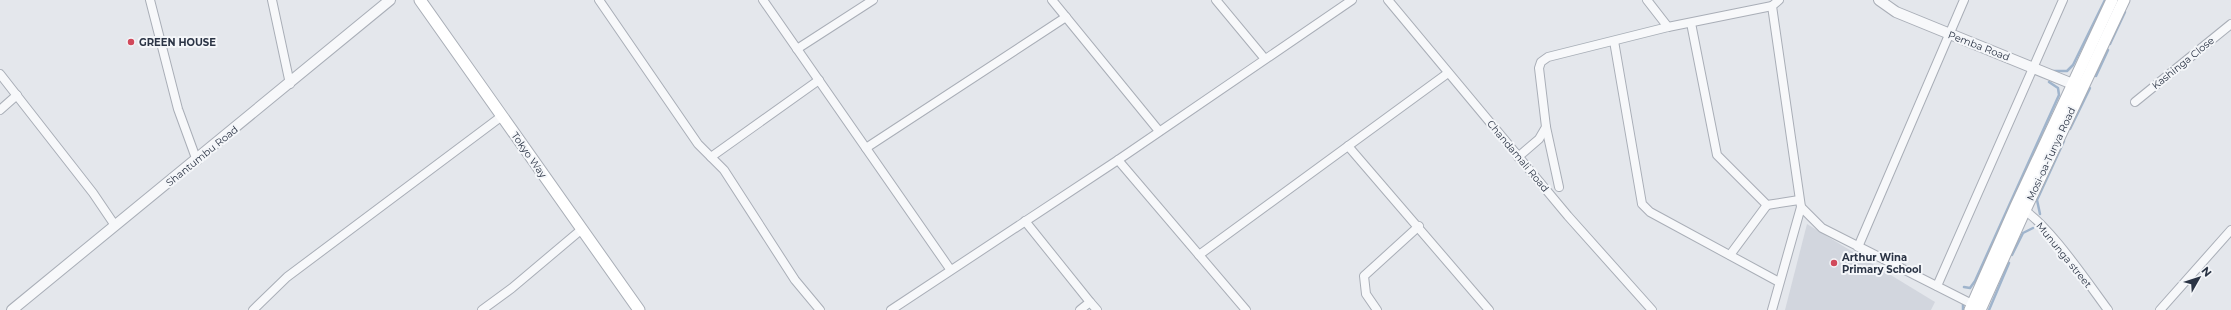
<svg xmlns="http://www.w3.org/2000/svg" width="2231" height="310" viewBox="0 0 2231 310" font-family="Montserrat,sans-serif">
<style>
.built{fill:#d2d6de}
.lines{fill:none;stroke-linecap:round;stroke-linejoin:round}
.stream{stroke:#9fb4cc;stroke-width:2.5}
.minor-casing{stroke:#a9aeb7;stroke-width:10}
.tertiary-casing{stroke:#a9aeb7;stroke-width:12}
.secondary-casing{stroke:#a9aeb7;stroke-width:13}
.minor{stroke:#f7f8fa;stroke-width:8}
.tertiary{stroke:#f7f8fa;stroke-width:10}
.secondary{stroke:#fff;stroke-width:11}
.poi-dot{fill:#d1495b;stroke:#f4f6f9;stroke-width:1.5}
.labels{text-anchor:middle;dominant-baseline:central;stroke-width:4;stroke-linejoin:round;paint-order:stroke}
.poi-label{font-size:10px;font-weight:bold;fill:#2b3445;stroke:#f4f6f9;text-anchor:start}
.street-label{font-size:10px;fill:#2b3445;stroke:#f4f6f9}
</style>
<rect width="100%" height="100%" fill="#e4e7ec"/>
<!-- built -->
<polygon class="built" points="1807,224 1935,302 1931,310 1785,310"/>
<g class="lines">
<!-- stream -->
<g class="stream">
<polyline points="2110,44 2125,12"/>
<polyline points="2053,71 2067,71 2073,65 2105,0"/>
<polyline points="2096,76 2108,50"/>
<polyline points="2070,129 2090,88"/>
<polyline points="2040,214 2037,200 2064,141"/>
<polyline points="2012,255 2023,233 2033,228"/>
<polyline points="1964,287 1970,288 1975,281 2059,95 2058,88 2049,82"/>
<polyline points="1963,310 1963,303"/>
<polyline points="1989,310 2009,263"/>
</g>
<defs>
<g id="minor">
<polyline points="150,0 178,109 197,161"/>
<polyline points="272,0 290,84"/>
<polyline points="599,0 698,144 724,170 795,280 820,310"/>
<polyline points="763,0 950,269"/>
<polyline points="1052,0 1159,131"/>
<polyline points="1216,0 1265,59"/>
<polyline points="1388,0 1568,216 1652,310"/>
<polyline points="1647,0 1668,27"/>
<polyline points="1779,0 1772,6 1801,207 1822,228 1976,306"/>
<polyline points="1691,23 1717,155 1767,205 1799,200"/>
<polyline points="1614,41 1642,204 1650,212 1779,282"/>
<polyline points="797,49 873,0"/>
<polyline points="0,74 93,193 114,224"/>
<polyline points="2135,102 2231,24"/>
<polyline points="0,110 17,95"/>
<polyline points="1546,127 1559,187"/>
<polyline points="1348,146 1489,310"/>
<polyline points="866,148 1066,17"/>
<polyline points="711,157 819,80"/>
<polyline points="1518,157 1539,139 1546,127 1539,68 1541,62 1548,57 1668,27 1772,6"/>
<polyline points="1118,160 1246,310"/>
<path d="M 2020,208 C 2045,219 2090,286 2108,310"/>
<polyline points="1025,221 1090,302 1080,310"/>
<polyline points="1858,247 1964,0"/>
<polyline points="1199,255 1448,73"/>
<polyline points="1730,255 1767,205"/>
<polyline points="1937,286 2063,0"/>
<polyline points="1090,302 1097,310"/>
<polyline points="253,310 287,277 502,116"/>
<polyline points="482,310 512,288 582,229"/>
<polyline points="891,310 1118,160 1352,0"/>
<polyline points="1377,310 1366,294 1364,276 1419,226"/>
<polyline points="1772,310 1801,207"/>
<polyline points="2160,310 2231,230"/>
</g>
<g id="tertiary">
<polyline points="1879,0 1896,12 2080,87"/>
<polyline points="12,310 390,0"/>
</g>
<g id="secondary">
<polyline points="420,0 639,310"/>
<polyline points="1970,310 2016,206 2112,0"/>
<polyline points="1980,310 2025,210 2124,0"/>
</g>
</defs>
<!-- minor casing -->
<use href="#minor" class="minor-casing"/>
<!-- tertiary casing -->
<use href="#tertiary" class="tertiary-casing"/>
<!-- secondary casing -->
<use href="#secondary" class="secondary-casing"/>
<!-- minor -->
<use href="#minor" class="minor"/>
<!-- tertiary -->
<use href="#tertiary" class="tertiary"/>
<!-- secondary -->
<use href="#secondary" class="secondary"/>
</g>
<!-- markers -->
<g class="poi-dot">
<circle cx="131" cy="42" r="4"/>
<circle cx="1834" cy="263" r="4"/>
</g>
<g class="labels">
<!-- poi labels -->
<g class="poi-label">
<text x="139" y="42">GREEN HOUSE</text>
<text x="1842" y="257">Arthur Wina<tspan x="1842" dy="12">Primary School</tspan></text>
</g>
<!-- street labels -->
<g class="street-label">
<text transform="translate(1979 46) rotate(21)">Pemba Road</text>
<text transform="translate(2183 63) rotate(-39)">Kashinga Close</text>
<text transform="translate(2051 154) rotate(-65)">Mosi-oa-Tunya Road</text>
<text transform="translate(529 155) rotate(55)">Tokyo Way</text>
<text transform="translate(202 156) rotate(-39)">Shantumbu Road</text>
<text transform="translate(1518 156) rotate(50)">Chandamali Road</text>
<text transform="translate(2064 255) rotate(51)">Mununga street</text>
</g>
</g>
<!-- north arrow -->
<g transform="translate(2199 278) rotate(51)" stroke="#f4f6f9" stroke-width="3" paint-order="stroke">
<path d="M0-3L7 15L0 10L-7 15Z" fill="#2b3445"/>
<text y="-6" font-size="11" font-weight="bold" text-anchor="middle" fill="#2b3445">N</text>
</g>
</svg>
